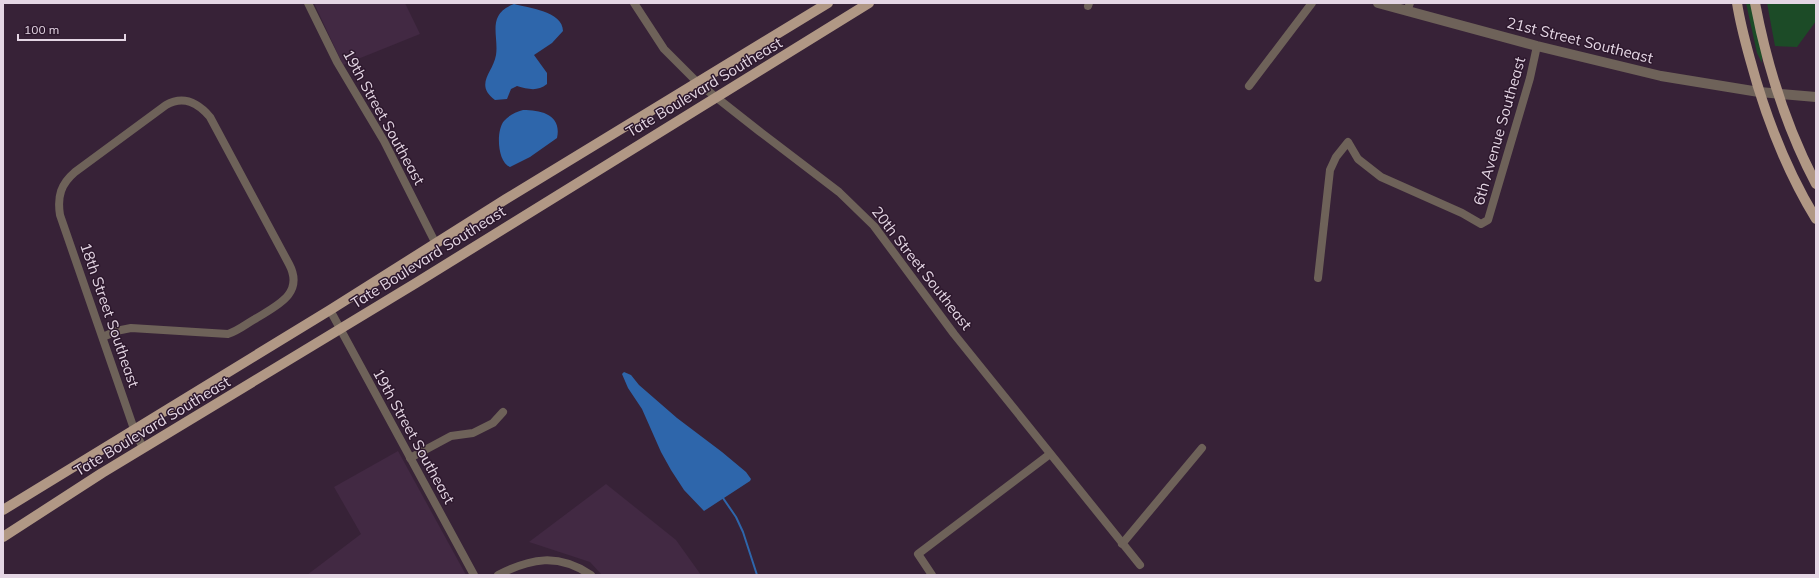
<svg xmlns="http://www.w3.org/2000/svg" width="1819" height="578" viewBox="0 0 1819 578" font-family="Mulish,sans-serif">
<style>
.built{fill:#422943}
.green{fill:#1c4b27}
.water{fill:#2e66ab}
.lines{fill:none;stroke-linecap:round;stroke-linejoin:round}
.stream{stroke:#2e66ab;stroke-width:2}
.minor{stroke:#6e6259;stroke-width:8}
.tertiary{stroke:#6e6259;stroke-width:10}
.primary{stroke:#b19885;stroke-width:10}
.labels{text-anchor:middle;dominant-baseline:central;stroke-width:3;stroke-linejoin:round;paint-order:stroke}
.street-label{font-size:15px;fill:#e4d6e4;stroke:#2d182d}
</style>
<rect width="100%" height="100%" fill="#372237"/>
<!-- built -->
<g class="built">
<polygon points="314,3 405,3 420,34 343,65"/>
<polygon points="398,451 466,575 307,575 361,534 334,487"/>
<polygon points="606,484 676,540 701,575 602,575 590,562 529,542"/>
</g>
<!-- green -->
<g class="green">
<polygon points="1746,3 1751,3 1762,55 1762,63 1757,53"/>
<polygon points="1767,3 1816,3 1816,21 1797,47 1775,46"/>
</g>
<!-- water -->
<g class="water">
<path d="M 514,4 C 528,8 563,11 563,31 L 552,43 L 534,55 L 547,73 L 547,84 C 537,92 528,89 517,86 L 511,89 L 507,99 L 495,100 C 474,84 493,73 496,55 C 499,36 486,14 514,4 Z"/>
<path d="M 523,110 C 542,110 562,115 557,138 L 530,157 L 510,167 C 497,162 496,130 504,121 C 509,115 516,112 523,110 Z"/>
<polygon points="624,372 631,375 639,385 677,418 722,452 746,472 751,479 750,481 704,511 684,490 671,470 661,452 642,409 628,388 622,374"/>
</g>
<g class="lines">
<!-- stream -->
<polyline class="stream" points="723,498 736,517 743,532 757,575"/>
<!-- minor -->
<g class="minor">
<polyline points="308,3 337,62 384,141 436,244"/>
<polyline points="634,3 664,49 698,83 759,131 839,192 874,226 954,334 1140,565"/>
<polyline points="1088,6 1089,3"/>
<polyline points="1407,11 1410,3"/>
<polyline points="1249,86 1312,3"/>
<polyline points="1318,278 1330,170 1336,157 1348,142 1358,159 1381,177 1462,213 1481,224 1488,220 1530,78 1537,46"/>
<polyline points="330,310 474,575"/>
<path d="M 103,337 L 116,331 L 131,328 L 228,334 C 238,331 246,324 255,319 C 276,306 305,294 289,264 L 210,117 C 198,103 184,95 166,105 L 75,172 C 61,184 57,196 60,215 L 134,429 L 143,448"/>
<polyline points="410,458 451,436 473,433 493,423 503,412"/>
<polyline points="1122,544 1202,448"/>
<path d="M 498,575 C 531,558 558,553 591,575"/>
<polyline points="932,575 918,554 1050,454"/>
</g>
<!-- tertiary -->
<polyline class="tertiary" points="1378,3 1537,46 1661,76 1759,92 1816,97"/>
<!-- primary -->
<g class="primary">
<path d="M 1737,3 C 1740,22 1745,41 1750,59 C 1765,115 1786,170 1816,219"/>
<path d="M 1755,3 C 1767,66 1786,127 1816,184"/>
<polyline points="3,510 330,310 506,199 828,3"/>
<polyline points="3,537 102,473 416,283 869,3"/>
</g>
</g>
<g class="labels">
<!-- street labels -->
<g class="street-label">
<text transform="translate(1580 40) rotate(14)">21st Street Southeast</text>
<text transform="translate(704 87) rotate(-31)">Tate Boulevard Southeast</text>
<text transform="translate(384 117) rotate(61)">19th Street Southeast</text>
<text transform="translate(1499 131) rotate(-74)">6th Avenue Southeast</text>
<text transform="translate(428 257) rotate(-32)">Tate Boulevard Southeast</text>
<text transform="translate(922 268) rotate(52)">20th Street Southeast</text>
<text transform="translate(110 315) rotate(71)">18th Street Southeast</text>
<text transform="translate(152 426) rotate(-31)">Tate Boulevard Southeast</text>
<text transform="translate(414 436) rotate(61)">19th Street Southeast</text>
</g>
</g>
<!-- border -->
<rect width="1819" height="578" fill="none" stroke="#e4d6e4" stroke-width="8"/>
<!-- scale -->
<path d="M18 34v6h107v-6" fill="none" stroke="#e4d6e4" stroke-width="2"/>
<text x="24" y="34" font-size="12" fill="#e4d6e4" stroke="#2d182d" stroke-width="3" paint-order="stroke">100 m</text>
</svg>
